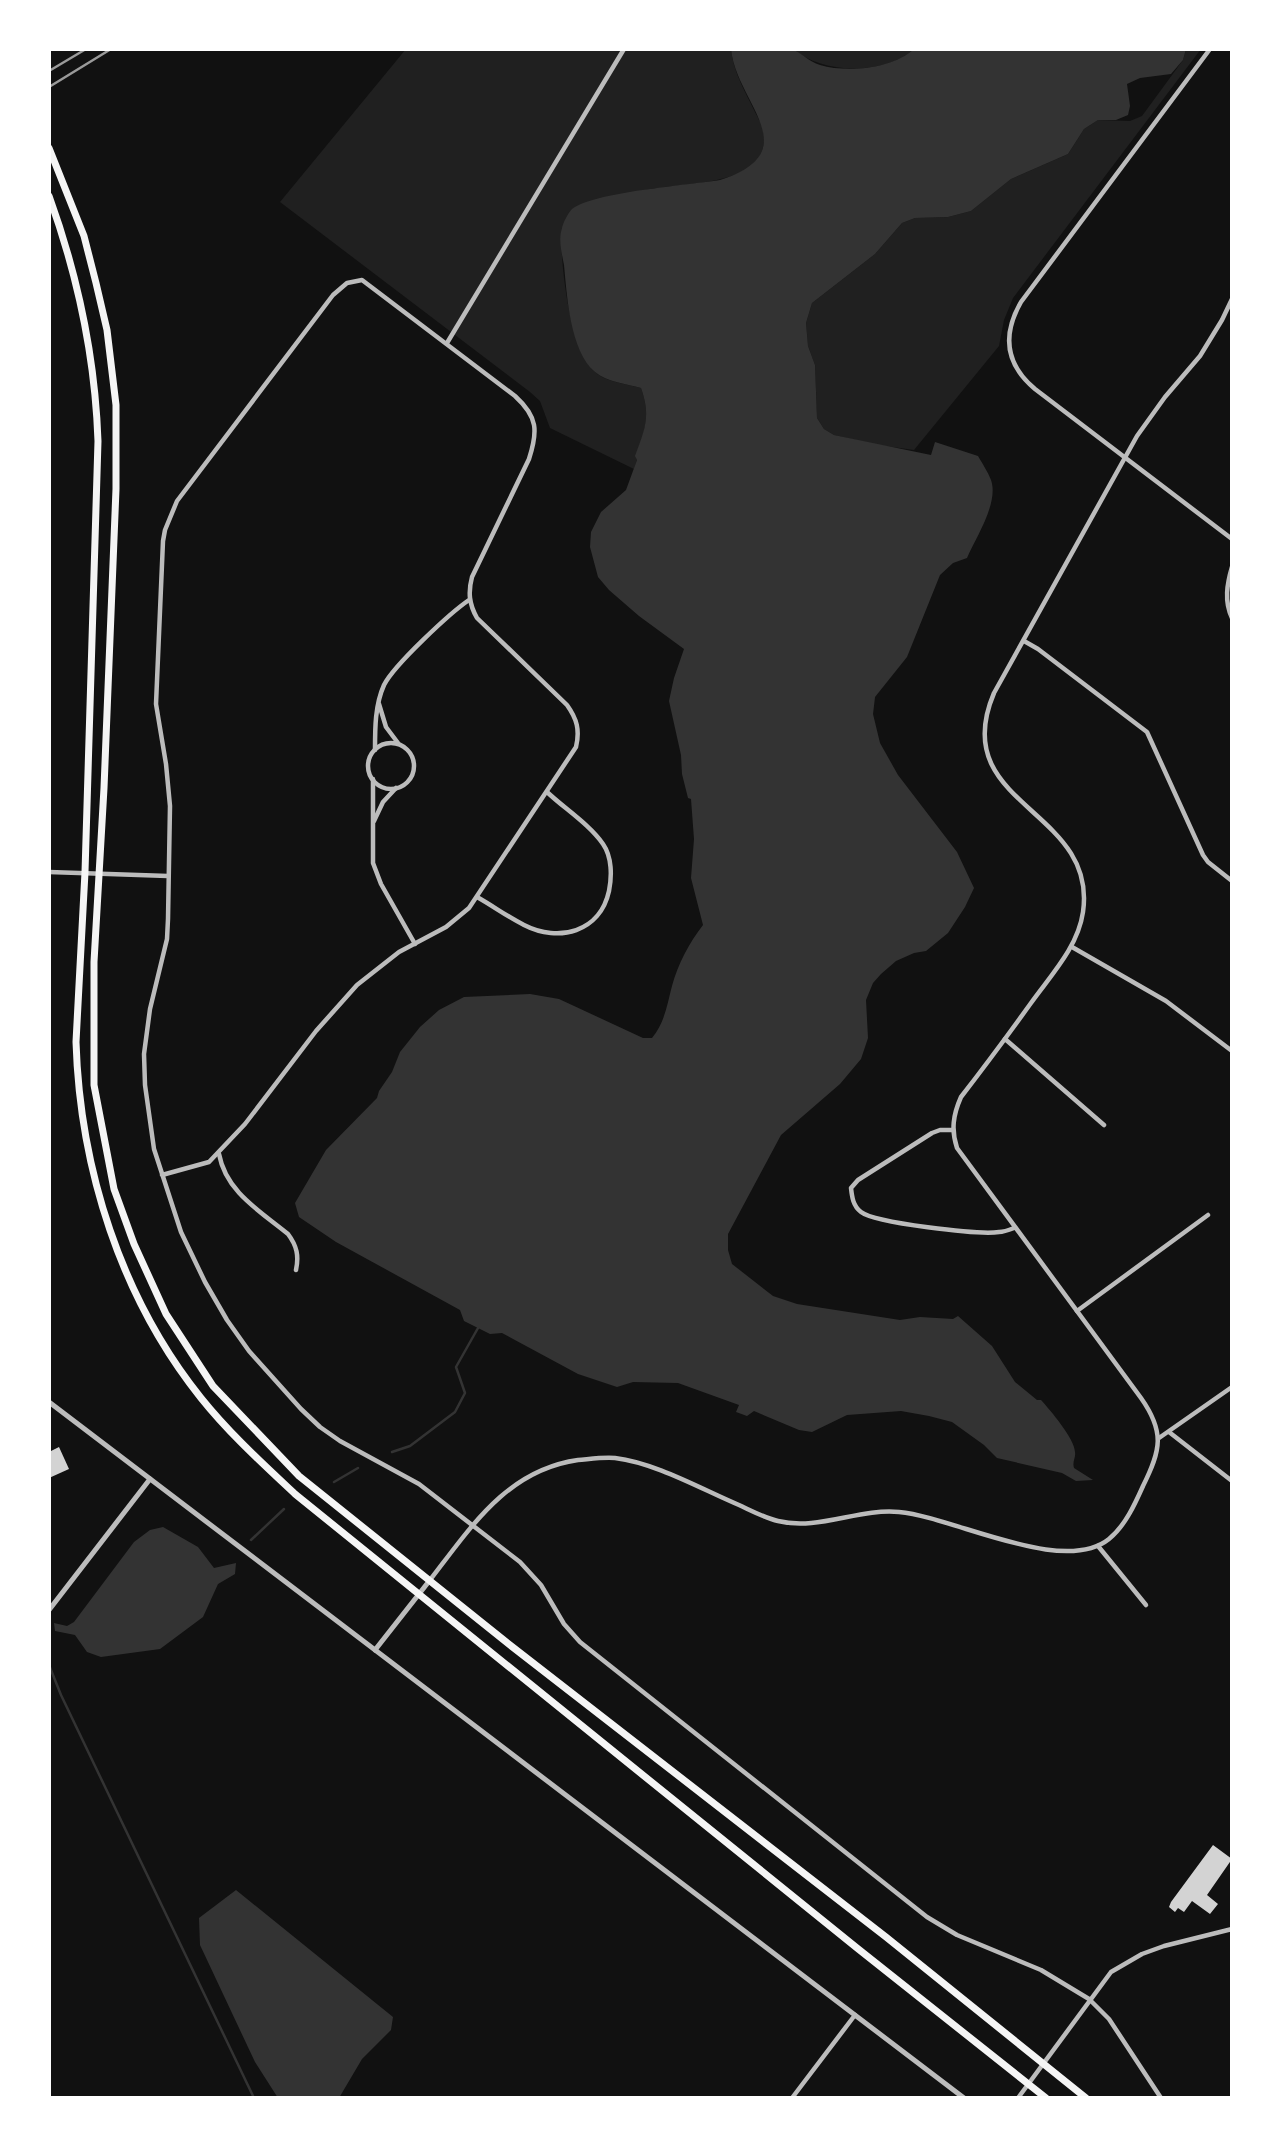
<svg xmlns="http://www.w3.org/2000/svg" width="1281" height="2147" viewBox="0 0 1281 2147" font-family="'Nunito Sans',sans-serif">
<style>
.green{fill:#202020}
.water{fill:#333}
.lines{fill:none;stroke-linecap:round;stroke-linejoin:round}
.stream{stroke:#333;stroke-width:2.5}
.building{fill:#d3d3d3}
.minor{stroke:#bcbcbc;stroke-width:4.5}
.tertiary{stroke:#bcbcbc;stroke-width:5}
.trunk{stroke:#f5f5f5;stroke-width:7}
.rail{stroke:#9a9a9a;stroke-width:2.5}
</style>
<rect width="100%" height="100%" fill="#111"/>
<!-- green -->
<g class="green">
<path d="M 406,49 L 731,49 C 733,72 746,93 756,114 C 759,120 764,127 764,134 C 769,193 668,180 635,193 C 610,202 586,216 562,228 C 559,260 570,351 595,372 C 606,382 627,384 641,388 C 651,416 645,429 636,456 L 637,460 L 634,469 L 550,428 L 540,401 L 530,392 L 280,202 Z"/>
<path d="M 793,49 L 914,49 C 884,76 822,74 793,49 Z"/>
<polygon points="1186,49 1201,49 1013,298 1004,320 999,346 914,450 878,445 834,435 824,429 817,418 815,365 808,346 806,323 812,303 875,254 902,223 915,218 948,217 971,211 1011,179 1068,154 1084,129 1098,120 1130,121 1142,116 1183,60"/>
</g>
<!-- water -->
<g class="water">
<path d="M 731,49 C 746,49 778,46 791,49 C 800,51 809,62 820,65 C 847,73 892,69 914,49 L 1186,49 L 1183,60 L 1171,74 L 1140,78 L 1127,84 L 1130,106 L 1128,115 L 1116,120 L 1098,120 L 1084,129 L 1068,154 L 1011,179 L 971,211 L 948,217 L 915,218 L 902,223 L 875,254 L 812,303 L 806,323 L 808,346 L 815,365 L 817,418 L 824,429 L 834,435 L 931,455 L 935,442 L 978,456 C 982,463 988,472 991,480 C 999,503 976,537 967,558 L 953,563 L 940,575 L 907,657 L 875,697 L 873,714 L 880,743 L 898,775 L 957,852 L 974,888 L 965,907 L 948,933 L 926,951 L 914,953 L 896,961 L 881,974 L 873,983 L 866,1000 L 868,1038 L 861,1059 L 840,1084 L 781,1135 L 728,1234 L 728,1250 L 732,1264 L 773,1296 L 797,1304 L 900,1320 L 920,1317 L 953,1319 L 958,1316 L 992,1346 L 1015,1382 L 1037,1400 L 1041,1400 C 1050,1410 1075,1439 1075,1452 C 1076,1458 1072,1461 1074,1468 L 1093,1480 L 1076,1481 L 1062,1473 L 997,1458 L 984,1445 L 952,1422 L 929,1416 L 901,1411 L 847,1415 L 812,1432 L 799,1430 L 754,1411 L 747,1416 L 736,1412 L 739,1405 L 678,1383 L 633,1382 L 617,1387 L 578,1374 L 502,1333 L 490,1334 L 464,1321 L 460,1310 L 336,1242 L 299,1217 L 295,1203 L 326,1150 L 377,1098 L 379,1091 L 392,1072 L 400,1052 L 420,1027 L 439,1010 L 464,997 L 530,994 L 559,999 L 643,1038 L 652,1038 C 665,1022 667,1005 672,986 C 678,964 689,943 703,925 L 691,878 L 694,839 L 691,799 L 688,798 L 682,774 L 681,755 L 669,701 L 674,678 L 684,649 L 639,616 L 609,590 L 598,577 L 590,547 L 591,532 L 601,512 L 626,490 L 637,460 L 635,456 C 645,429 651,416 641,388 C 627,384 607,382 595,372 C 570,351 567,296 564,265 C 562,254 558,240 562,228 C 563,223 568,213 572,209 C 594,192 689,185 720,180 C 809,151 736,103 731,49 Z"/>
<polygon points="163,1527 198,1547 214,1568 236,1563 235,1574 218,1584 203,1617 160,1649 101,1657 87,1652 75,1635 55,1631 54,1623 67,1626 74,1622 134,1542 150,1530"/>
<polygon points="236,1890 393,2017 391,2030 362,2059 339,2098 278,2098 255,2062 200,1945 199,1918"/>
</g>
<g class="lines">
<!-- stream -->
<g class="stream">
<polyline points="392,1452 410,1446 455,1412 465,1393 456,1367 478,1328"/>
<polyline points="334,1482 358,1468"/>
<polyline points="251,1540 284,1509"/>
<polyline points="49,1665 61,1695 254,2098"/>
</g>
</g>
<!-- building -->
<g class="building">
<polygon points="59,1447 69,1469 49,1478 49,1452"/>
<polygon points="1213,1845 1232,1859 1207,1895 1218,1904 1210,1914 1192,1901 1184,1912 1178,1908 1175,1912 1169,1907 1171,1902"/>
</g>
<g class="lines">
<!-- minor -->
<g class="minor">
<path d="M 1210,49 L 1021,302 C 1002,335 1005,364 1035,389 L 1232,539"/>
<polyline points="447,343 624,49"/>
<path d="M 1232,567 C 1227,584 1224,601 1232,618"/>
<polyline points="1024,641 1038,649 1147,732 1203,855 1208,862 1232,881"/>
<polyline points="379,704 386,727 398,743"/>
<circle cx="391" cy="766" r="23"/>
<path d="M 375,750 C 375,728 375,705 384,685 C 394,665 450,613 469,600"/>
<polyline points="373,779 373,863 381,884 415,944"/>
<polyline points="374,821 383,802 396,788"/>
<polyline points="49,872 168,876"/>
<path d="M 477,897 C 493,906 508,917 524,925 C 559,943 600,932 609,891 C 612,876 612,857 603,844 C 589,824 565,809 547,792"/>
<polyline points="1072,947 1166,1001 1232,1051"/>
<polyline points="1005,1039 1104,1125"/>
<path d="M 953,1130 L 940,1130 L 932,1133 L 858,1180 L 851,1188 C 852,1197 853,1206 861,1212 C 875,1223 979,1235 999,1232 C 1004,1232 1009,1230 1014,1228"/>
<path d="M 219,1154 C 226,1192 260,1211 288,1234 C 297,1246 299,1256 296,1270"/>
<path d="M 162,1175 L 209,1162 L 245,1124 L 316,1031 L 357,985 L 399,952 L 446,927 L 469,908 L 576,747 C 580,730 577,719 567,705 L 477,618 C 469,604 468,592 472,577 L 529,459 C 538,431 538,417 515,396 L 362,280 L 347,283 L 333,295 L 177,501 L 165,530 L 163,541 L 156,704 L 166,764 L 170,806 L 168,919 L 167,939 L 150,1009 L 144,1054 L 145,1085 L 154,1149 L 181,1232 L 205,1282 L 227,1320 L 249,1351 L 301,1409 L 320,1427 L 340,1441 L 419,1484 L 520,1562 L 541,1585 L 564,1624 L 580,1642 L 927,1917 L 957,1935 L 1041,1970 L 1089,1999 L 1109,2019 L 1161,2098"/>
<polyline points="1077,1311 1208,1215"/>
<polyline points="1169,1432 1232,1481"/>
<polyline points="1159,1438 1232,1387"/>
<polyline points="1098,1546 1146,1605"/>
<path d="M 430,1580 C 471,1527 507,1470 578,1460 C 590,1459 603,1457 615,1458 C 656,1463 701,1489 739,1505 C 752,1511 765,1518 778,1521 C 818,1531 859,1508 899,1512 C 954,1517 1063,1576 1109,1539 C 1125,1526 1135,1504 1143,1486 C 1161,1450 1165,1432 1141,1398 L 957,1148 C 951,1130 953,1115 961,1097 C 985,1066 1008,1035 1031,1003 C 1051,975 1078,947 1083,912 C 1098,808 946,806 994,693 L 1137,436 L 1165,397 L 1200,356 L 1222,320 L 1232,299"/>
<polyline points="792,2098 855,2015"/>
<polyline points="1018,2098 1111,1972 1142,1954 1164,1946 1232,1929"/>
</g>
<!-- tertiary -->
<g class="tertiary">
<polyline points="49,1402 964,2098"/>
<polyline points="49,1610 150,1479"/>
<polyline points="375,1650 430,1580"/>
</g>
<!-- trunk -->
<g class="trunk">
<polyline points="49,148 84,236 96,283 107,330 116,405 116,489 104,788 94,962 94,1085 114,1189 134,1244 166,1314 213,1386 299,1476 510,1645 886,1937 1086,2098"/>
<path d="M 49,196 C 78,276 95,356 98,441 L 85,872 L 76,1042 C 80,1169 121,1298 201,1398 C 229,1433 262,1463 295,1494 L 857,1948 L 1046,2098"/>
</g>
<!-- rail -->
<g class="rail">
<polyline points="49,71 86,49"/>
<polyline points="49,87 111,49"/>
</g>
</g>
<!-- border -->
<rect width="1281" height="2147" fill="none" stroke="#ffffff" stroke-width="102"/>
</svg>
